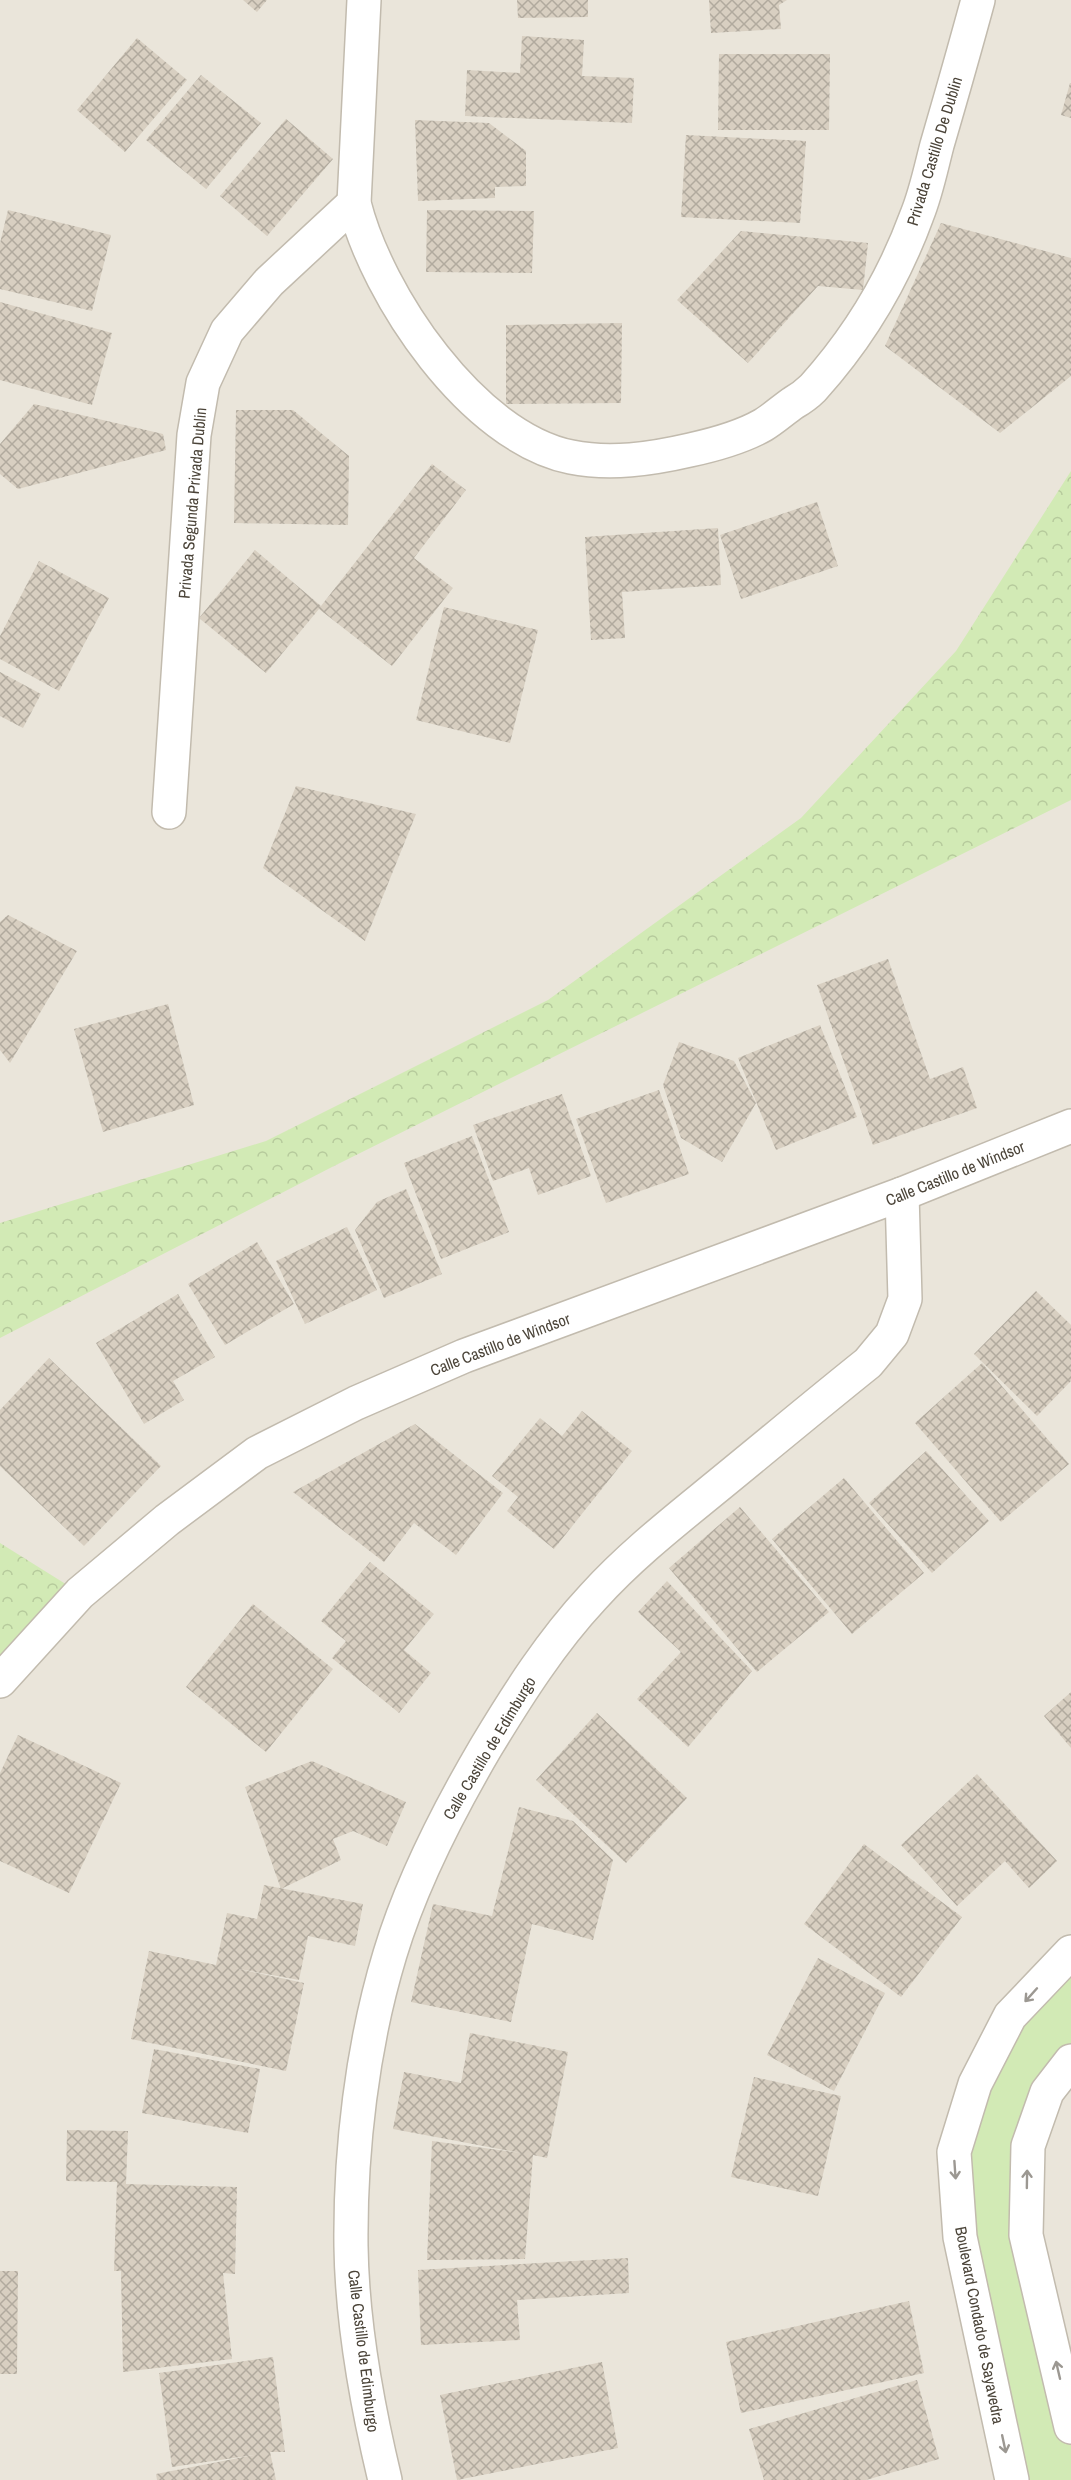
<svg xmlns="http://www.w3.org/2000/svg" width="1071" height="2480" viewBox="0 0 1071 2480" font-family="'Archivo Narrow',sans-serif">
<style>
.residential{fill:#eae5da}
.forest{fill:url(#forest-crowns)}
.park{fill:#d2eab5}
.building{fill:url(#building-cross-hatch)}
.lines{fill:none;stroke-linecap:round;stroke-linejoin:round}
.minor-casing{stroke:#c2bbae;stroke-width:36}
.tertiary-casing{stroke:#c2bbae;stroke-width:36}
.minor{stroke:#fff;stroke-width:33}
.tertiary{stroke:#fff;stroke-width:33}
.oneway{stroke:#9c9892}
.labels{text-anchor:middle;dominant-baseline:central;stroke-width:5;stroke-linejoin:round;paint-order:stroke}
.street-label{font-size:16px;fill:#4b4439;stroke:#fff}
</style>
<defs>
<pattern id="forest-crowns" width="20" height="18" patternUnits="userSpaceOnUse" patternTransform="scale(1.5)"><rect width="20" height="18" fill="#d2eab5"/><path d="M2 6a3 3 0 1 1 6 0M12 15a3 3 0 1 1 6 0" fill="none" stroke="#b6ca9c"/></pattern>
<pattern id="building-cross-hatch" width="8" height="8" patternUnits="userSpaceOnUse" patternTransform="scale(1.5)"><rect width="8" height="8" fill="#d8cfc1"/><path d="M0 0l8 8M0 8l8-8" fill="none" stroke="#b1aa9e"/></pattern>
</defs>
<rect width="100%" height="100%" fill="#f6f3ec"/>
<!-- residential -->
<rect class="residential" x="0" y="0" width="1071" height="2480"/>
<!-- forest -->
<g class="forest">
<polygon points="1071,471 1071,800 332,1167 0,1338 0,1223 266,1141 548,1000 801,818 956,651"/>
<polygon points="0,1543 80,1593 0,1681"/>
</g>
<!-- park -->
<polygon class="park" points="1071,1952 1071,2061 1028,2146 1071,2427 1071,2480 1012,2480 960,2237 975,2084"/>
<!-- building -->
<g class="building">
<polygon points="243,0 267,0 257,12"/>
<polygon points="517,0 588,0 588,17 518,18"/>
<polygon points="709,0 787,0 779,5 781,29 711,33"/>
<polygon points="522,36 584,40 582,76 634,78 632,123 465,116 467,70 520,73"/>
<polygon points="137,38 187,80 125,152 77,110"/>
<polygon points="719,54 830,54 829,130 718,130"/>
<polygon points="201,75 261,123 206,189 146,140"/>
<polygon points="1070,83 1071,83 1071,118 1061,115"/>
<polygon points="286,119 333,159 267,236 220,196"/>
<polygon points="415,120 489,123 526,151 526,186 495,187 495,198 418,201"/>
<polygon points="686,135 806,141 800,223 681,217"/>
<polygon points="8,210 111,235 92,311 0,289 0,243"/>
<polygon points="427,210 534,211 532,273 426,272"/>
<polygon points="941,223 1071,258 1071,376 1000,433 885,346"/>
<polygon points="741,231 868,243 863,290 818,286 748,363 677,300"/>
<polygon points="0,302 112,333 92,405 0,380"/>
<polygon points="622,323 621,403 506,404 506,325"/>
<polygon points="34,404 163,434 166,450 18,489 0,474 0,444"/>
<polygon points="236,410 293,410 349,456 348,525 234,523"/>
<polygon points="432,464 466,490 414,558 453,588 392,666 319,609 266,673 199,618 255,550 321,606"/>
<polygon points="817,502 838,566 741,599 720,535"/>
<polygon points="718,528 721,585 622,592 625,638 591,640 585,537"/>
<polygon points="39,561 109,598 59,691 0,659 0,636"/>
<polygon points="444,607 538,630 510,743 416,720"/>
<polygon points="0,672 41,694 23,728 0,716"/>
<polygon points="296,786 416,814 365,941 263,868"/>
<polygon points="8,915 77,951 10,1063 0,1050 0,922"/>
<polygon points="888,959 930,1079 963,1067 977,1108 873,1145 817,985"/>
<polygon points="168,1004 194,1105 103,1132 74,1029"/>
<polygon points="820,1025 857,1117 776,1150 738,1058"/>
<polygon points="679,1042 734,1061 756,1103 722,1162 681,1138 663,1085"/>
<polygon points="659,1090 689,1174 606,1203 576,1119"/>
<polygon points="562,1094 591,1176 538,1195 529,1168 493,1181 473,1125"/>
<polygon points="472,1136 509,1232 441,1259 404,1163"/>
<polygon points="406,1189 442,1274 384,1298 355,1230 377,1202"/>
<polygon points="347,1227 377,1290 305,1324 276,1261"/>
<polygon points="257,1242 294,1304 225,1345 188,1284"/>
<polygon points="1036,1291 1071,1325 1071,1381 1037,1416 974,1354"/>
<polygon points="178,1294 215,1357 173,1381 184,1400 144,1424 96,1343"/>
<polygon points="49,1358 161,1466 84,1546 0,1466 0,1410"/>
<polygon points="982,1363 1069,1464 1001,1522 915,1423"/>
<polygon points="582,1411 632,1451 554,1549 507,1511 518,1497 492,1476 540,1418 562,1436"/>
<polygon points="415,1424 503,1493 456,1555 414,1523 384,1562 293,1492"/>
<polygon points="926,1451 989,1521 932,1573 869,1503"/>
<polygon points="844,1478 924,1573 852,1634 772,1539"/>
<polygon points="740,1507 829,1612 757,1672 669,1568"/>
<polygon points="370,1562 434,1614 404,1650 431,1673 399,1713 332,1658 346,1641 321,1621"/>
<polygon points="667,1581 752,1671 688,1747 637,1699 681,1652 638,1612"/>
<polygon points="253,1604 333,1669 266,1752 186,1687"/>
<polygon points="1071,1692 1071,1748 1044,1716"/>
<polygon points="597,1713 687,1798 626,1863 536,1780"/>
<polygon points="18,1735 121,1783 69,1893 0,1861 0,1773"/>
<polygon points="312,1761 406,1802 387,1846 353,1831 333,1839 341,1860 281,1889 245,1787"/>
<polygon points="977,1774 1057,1861 1029,1888 1005,1861 957,1906 901,1845"/>
<polygon points="519,1807 573,1821 613,1860 593,1940 532,1924 511,2022 411,2002 433,1904 492,1916"/>
<polygon points="864,1844 962,1917 901,1997 804,1924"/>
<polygon points="264,1885 363,1904 355,1946 308,1936 299,1980 234,1968 304,1983 286,2071 131,2039 149,1951 216,1965 227,1913 257,1919"/>
<polygon points="818,1958 885,1993 834,2091 767,2055"/>
<polygon points="470,2033 568,2052 547,2158 533,2155 525,2259 427,2260 432,2141 521,2153 393,2129 404,2072 461,2083"/>
<polygon points="154,2049 260,2069 248,2133 142,2113"/>
<polygon points="754,2077 841,2096 818,2196 731,2177"/>
<polygon points="67,2130 128,2131 126,2184 237,2187 235,2274 223,2273 232,2359 123,2372 121,2271 114,2271 117,2182 66,2181"/>
<polygon points="628,2258 629,2293 517,2300 520,2340 421,2345 418,2270"/>
<polygon points="0,2271 18,2271 17,2374 0,2374"/>
<polygon points="909,2301 924,2373 741,2413 726,2342"/>
<polygon points="273,2357 285,2452 270,2452 276,2480 157,2480 156,2474 254,2455 172,2467 159,2373"/>
<polygon points="602,2362 618,2448 457,2480 440,2395"/>
<polygon points="917,2380 939,2459 866,2480 764,2480 749,2429"/>
</g>
<g class="lines">
<defs>
<g id="minor">
<path d="M 364,0 L 354,203 C 377,295 472,437 571,457 C 610,465 651,459 690,450 C 713,445 742,437 763,425 C 773,419 783,410 793,403 C 800,399 807,394 813,388 C 858,338 894,278 917,215 C 926,193 931,168 937,145 C 951,97 965,48 978,0"/>
<polyline points="169,812 194,435 203,383 227,331 269,282 354,203"/>
<polyline points="0,1681 80,1593 167,1520 257,1453 356,1403 464,1356 902,1194 1071,1126"/>
<path d="M 385,2480 C 367,2405 352,2324 351,2246 C 350,2151 362,2046 390,1954 C 411,1884 449,1810 486,1747 C 518,1694 551,1642 593,1597 C 631,1555 676,1520 720,1484 C 769,1444 818,1403 868,1363 L 892,1334 L 905,1299 L 902,1194"/>
</g>
<g id="tertiary">
<polyline points="1071,2061 1047,2092 1028,2146 1026,2235 1071,2427"/>
<polyline points="1012,2480 960,2237 954,2152 975,2084 1010,2016 1071,1952"/>
</g>
</defs>
<!-- minor casing -->
<use href="#minor" class="minor-casing"/>
<!-- tertiary casing -->
<use href="#tertiary" class="tertiary-casing"/>
<!-- minor -->
<use href="#minor" class="minor"/>
<!-- tertiary -->
<use href="#tertiary" class="tertiary"/>
</g>
<!-- one-way arrows -->
<defs><path id="oneway-shaft" d="M-6 0H5M1.5-3L5.5 0L1.5 3" fill="none" stroke-width="1.6" stroke-linecap="round" stroke-linejoin="round" transform="scale(1.5)"/></defs>
<g class="oneway">
<use href="#oneway-shaft" transform="translate(1031 1995) rotate(132)"/>
<use href="#oneway-shaft" transform="translate(955 2170) rotate(86)"/>
<use href="#oneway-shaft" transform="translate(1027 2179) rotate(-89)"/>
<use href="#oneway-shaft" transform="translate(1058 2370) rotate(-103)"/>
<use href="#oneway-shaft" transform="translate(1004 2444) rotate(78)"/>
</g>
<g class="labels">
<!-- street labels -->
<g class="street-label">
<text transform="translate(934 151) rotate(-73)">Privada Castillo De Dublin</text>
<text transform="translate(192 503) rotate(-85)">Privada Segunda Privada Dublin</text>
<text transform="translate(955 1173) rotate(-22)">Calle Castillo de Windsor</text>
<text transform="translate(500 1344) rotate(-21)">Calle Castillo de Windsor</text>
<text transform="translate(489 1748) rotate(-59)">Calle Castillo de Edimburgo</text>
<text transform="translate(980 2325) rotate(79)">Boulevard Condado de Sayavedra</text>
<text transform="translate(364 2351) rotate(83)">Calle Castillo de Edimburgo</text>
</g>
</g>
</svg>
